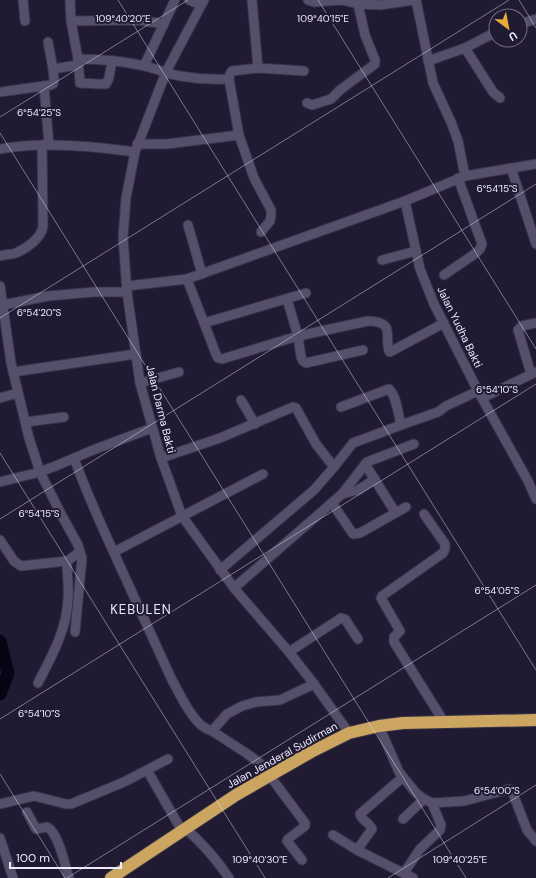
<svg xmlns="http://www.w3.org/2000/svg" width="536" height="878" viewBox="0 0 536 878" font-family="'DM Sans',sans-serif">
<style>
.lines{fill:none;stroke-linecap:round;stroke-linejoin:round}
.river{stroke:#080414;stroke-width:13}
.minor-casing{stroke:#383347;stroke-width:11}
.highway-casing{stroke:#383347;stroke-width:14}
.minor{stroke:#564f6c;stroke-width:9}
.highway{stroke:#cca661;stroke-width:12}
.ticks{fill:none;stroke:#edeafb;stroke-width:1;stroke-opacity:0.45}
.labels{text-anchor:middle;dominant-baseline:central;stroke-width:4;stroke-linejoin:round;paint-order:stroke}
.street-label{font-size:11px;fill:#edeafb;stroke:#211a33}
.quarter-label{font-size:13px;letter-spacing:1px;fill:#edeafb;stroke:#211a33}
.ticks-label{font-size:10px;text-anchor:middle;fill:#edeafb;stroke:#211a33;stroke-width:4;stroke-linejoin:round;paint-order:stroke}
</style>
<rect width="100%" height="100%" fill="#211a33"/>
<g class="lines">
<!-- river -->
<polyline class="river" points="0,641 8,673 0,694"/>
<defs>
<g id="minor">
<polyline points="23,0 25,21"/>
<polyline points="70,0 71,21 78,59 80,83 99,84 106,84 109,78 112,61"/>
<polyline points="189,0 201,5"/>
<polyline points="204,0 166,72 135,152 126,198 123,237 127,292 140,383 161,458 182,516 234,588 289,652 314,684 349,733"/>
<polyline points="252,0 258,68"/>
<polyline points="308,0 314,2 342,0 358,4 380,5 414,0"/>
<polyline points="416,0 433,83 451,122 458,141 465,176 536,164"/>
<polyline points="71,21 139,20 164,24"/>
<polyline points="520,24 536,19"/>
<polyline points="48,42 53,69"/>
<polyline points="465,48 493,92 500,98"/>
<path d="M 78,59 C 100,59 123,61 145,66 C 157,69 168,74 180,76 C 197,79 212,80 229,79 L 239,135"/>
<polyline points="428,61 465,48 496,32"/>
<polyline points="144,66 175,0"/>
<polyline points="229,79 230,74 232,71 258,68 304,71"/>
<polyline points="44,86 49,145"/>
<polyline points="0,92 51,85 53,84 54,79 53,69 78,65"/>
<polyline points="307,103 312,105 331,99 340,90 375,64 375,60 365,35 358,4"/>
<polyline points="137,144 167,144 239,135 254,178 271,210 271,216 270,221 261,232"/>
<path d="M 0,149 C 42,141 93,146 135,152"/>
<polyline points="511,168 536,244"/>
<polyline points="405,201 420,269 434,304 478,391 528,481 536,499"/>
<polyline points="188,225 202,274"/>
<path d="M 0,256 C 5,254 11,255 16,253 C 28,248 41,238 43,226 L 42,145"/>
<polyline points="382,260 416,251"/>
<polyline points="444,275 476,253 480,249 482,244 458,178"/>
<path d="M 187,279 L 216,354 L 218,358 L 222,359 L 298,336 L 368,321 C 396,322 384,335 389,351 L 390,352 L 444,323"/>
<path d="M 0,286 L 11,363 L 29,438 L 40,472 L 61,514 L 78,545 L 80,552 L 67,561 C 67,574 69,586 68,599 C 67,629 52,656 38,683"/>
<polyline points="127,286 187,279 405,201 465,176"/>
<polyline points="287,299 298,336 301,357 303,361 306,363 363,350"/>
<polyline points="3,305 48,296 94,292 127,292"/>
<polyline points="204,323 306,293"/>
<polyline points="13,372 136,354"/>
<polyline points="531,374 518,330 522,326 536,323"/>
<polyline points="140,383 179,372"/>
<polyline points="0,398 18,393"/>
<polyline points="482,398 536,372"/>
<polyline points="241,400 255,424"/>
<path d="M 341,407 L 389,389 C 397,397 398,414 401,425"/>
<polyline points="26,422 64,417"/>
<path d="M 74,458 C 92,509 117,558 139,608 C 150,632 161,656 172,680 C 180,694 186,709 197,721 C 201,726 206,729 212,731 L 246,753 L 261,764 L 305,823 L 305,826 L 288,839 L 287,841 L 302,860"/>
<polyline points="161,458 220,438 293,407 296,408 316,444 334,467"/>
<polyline points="365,464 395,512"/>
<polyline points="0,482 40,472 58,465 93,450 152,428"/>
<polyline points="342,494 358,490 375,479"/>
<polyline points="332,503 353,534 360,533 406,507"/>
<polyline points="424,514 445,544 445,549 443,553 382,596 381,598 400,631 394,637 394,642 444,722"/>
<polyline points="0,540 14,561 21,566 67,561"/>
<polyline points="114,552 263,474"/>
<polyline points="220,570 314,490 334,467 353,443 401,425 438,412 446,406 478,391"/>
<polyline points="234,588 342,494 367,462 414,444"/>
<polyline points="75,632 82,558 80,552"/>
<polyline points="289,652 341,618 345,619 358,639"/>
<polyline points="379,726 399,772 416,793 424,799 432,803 464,801 509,789 512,791 527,830 536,841"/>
<polyline points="212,731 227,714 242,706 256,702 280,700 314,684"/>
<polyline points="147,770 168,759"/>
<polyline points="0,804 34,796 66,804 71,804 124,782 147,770 182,831"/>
<path d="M 27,812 L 36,829 L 47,827 C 59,833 65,866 69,878"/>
<polyline points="403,819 424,799"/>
<path d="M 186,829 C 202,843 217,860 229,878"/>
<polyline points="333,835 357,850 413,878"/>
<polyline points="0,838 13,878"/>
<path d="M 357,850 L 372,829 C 370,823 361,820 360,814 L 403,777"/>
<polyline points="404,873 420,849 440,830 441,825 432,803"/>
</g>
<polyline id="highway" points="111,878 236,795 311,752 349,733 379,726 403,723 536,720"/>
</defs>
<!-- minor casing -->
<use href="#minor" class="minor-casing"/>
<!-- highway casing -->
<use href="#highway" class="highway-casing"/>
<!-- minor -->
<use href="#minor" class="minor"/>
<!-- highway -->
<use href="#highway" class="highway"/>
</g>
<!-- ticks -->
<path class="ticks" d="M 118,0 L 536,670M 318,0 L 536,349M 519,0 L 536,28M 0,117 L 188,0M 0,133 L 466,878M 0,318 L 509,0M 0,453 L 265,878M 0,519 L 536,184M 0,719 L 536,384M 0,774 L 65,878M 67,878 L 536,585M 388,878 L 536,785"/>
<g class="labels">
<!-- street labels -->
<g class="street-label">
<text transform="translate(460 327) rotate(64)">Jalan Yudha Bakti</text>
<text transform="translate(161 409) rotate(76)">Jalan Darma Bakti</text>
<text transform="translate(282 755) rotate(-29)">Jalan Jenderal Sudirman</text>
</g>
<!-- quarter labels -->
<g class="quarter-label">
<text x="141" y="609">KEBULEN</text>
</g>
</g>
<g class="ticks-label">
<text x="123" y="22">109°40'20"E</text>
<text x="323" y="22">109°40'15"E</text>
<text x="39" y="116">6°54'25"S</text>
<text x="497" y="192">6°54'15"S</text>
<text x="39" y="316">6°54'20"S</text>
<text x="497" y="393">6°54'10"S</text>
<text x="39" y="517">6°54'15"S</text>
<text x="497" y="594">6°54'05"S</text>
<text x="39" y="717">6°54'10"S</text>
<text x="497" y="794">6°54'00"S</text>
<text x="260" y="863">109°40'30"E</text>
<text x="460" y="863">109°40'25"E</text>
</g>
<!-- north arrow -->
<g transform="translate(508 28) rotate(148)"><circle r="19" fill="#211a33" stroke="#736d83"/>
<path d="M0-3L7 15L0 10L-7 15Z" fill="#e6ac36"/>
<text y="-6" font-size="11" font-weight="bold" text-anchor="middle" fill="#edeafb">U</text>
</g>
<!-- scale -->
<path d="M10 862v6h111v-6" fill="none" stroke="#edeafb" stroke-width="2"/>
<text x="16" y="862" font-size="12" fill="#edeafb" stroke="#211a33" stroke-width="3" paint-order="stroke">100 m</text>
</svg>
